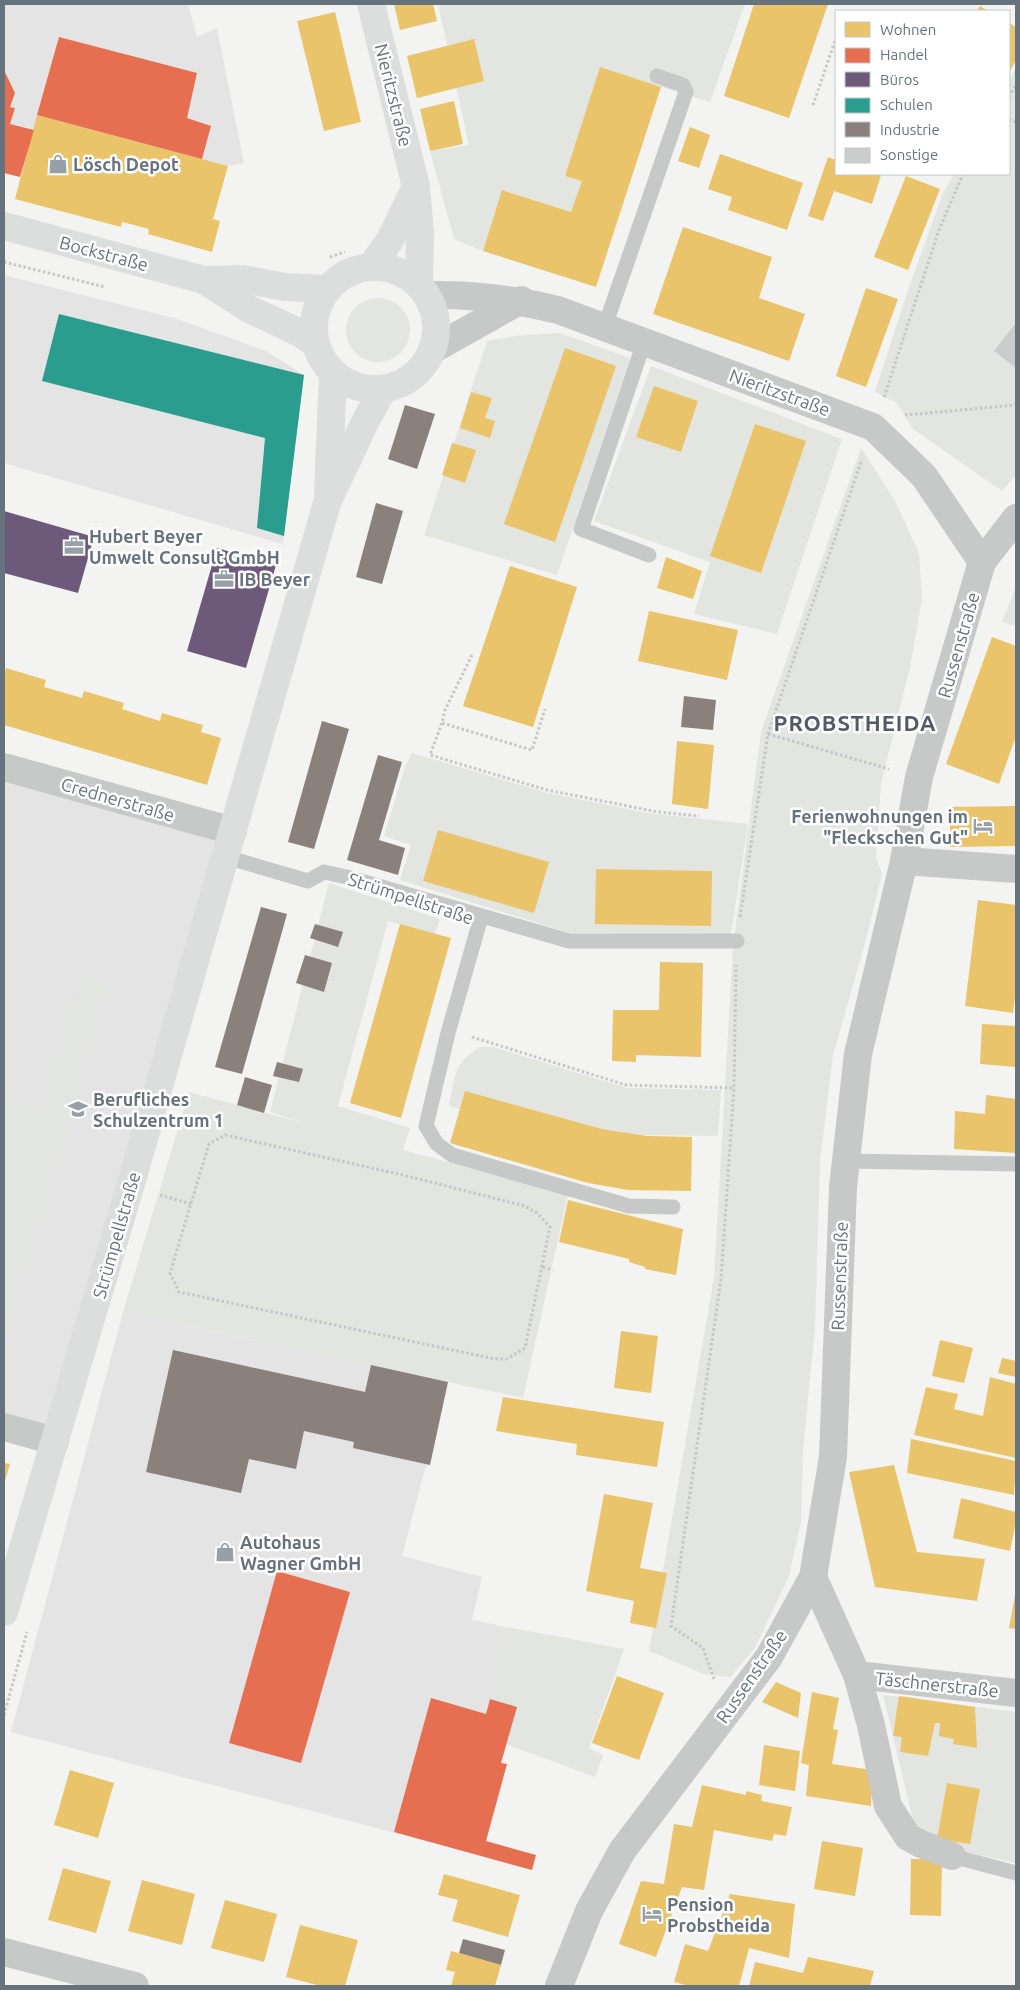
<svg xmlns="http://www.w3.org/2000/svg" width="1020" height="1990" viewBox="0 0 1020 1990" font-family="Ubuntu,sans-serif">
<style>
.built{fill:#e3e4e3}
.green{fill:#e2e5e0}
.homes{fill:#e9c46a}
.shops{fill:#e76f51}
.offices{fill:#6d597a}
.schools{fill:#2a9d8f}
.industry{fill:#8a817c}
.building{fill:#cbcccc}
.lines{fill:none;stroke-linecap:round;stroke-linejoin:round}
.path{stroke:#c5c6c6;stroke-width:3;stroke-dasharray:2.5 2.5;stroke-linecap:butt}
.lane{stroke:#c7c8c8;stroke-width:15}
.street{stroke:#c7c8c8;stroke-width:28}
.secondary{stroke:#dcdddd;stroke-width:28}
.labels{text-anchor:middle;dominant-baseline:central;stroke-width:5;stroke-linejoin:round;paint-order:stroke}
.street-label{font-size:18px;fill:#66737d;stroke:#fff}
.poi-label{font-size:18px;font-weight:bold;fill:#66737d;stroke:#fff;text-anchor:start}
.district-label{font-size:22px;font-weight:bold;letter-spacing:1px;fill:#535c64;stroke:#fff}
</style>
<rect width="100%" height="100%" fill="#f3f3f1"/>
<!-- built -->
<g class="built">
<polygon points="4,4 188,4 197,37 217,28 244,163 228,166 10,124 15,108 4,105"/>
<polygon points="4,275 177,319 266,351 304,375 283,544 4,463"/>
<polygon points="4,767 233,831 55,1441 4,1427"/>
<polygon points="123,1312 448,1382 402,1556 482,1577 472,1620 506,1627 490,1699 449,1847 11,1732"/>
</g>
<!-- green -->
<g class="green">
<polygon points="438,4 745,4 710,102 600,68 565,175 582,181 571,212 503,190 483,251 454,239 430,151 469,145"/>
<polygon points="1016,69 1016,475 1002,491 913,429 897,403 875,392 908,290 943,193 954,174 1009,174 1009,82"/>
<circle cx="378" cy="330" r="32"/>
<polygon points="560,333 630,358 557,575 424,535 487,341 515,336"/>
<polygon points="651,366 842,439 777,634 694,614 710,562 594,521"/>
<polygon points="861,448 895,501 919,553 922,599 910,667 881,784 876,857 882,874 864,947 833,1055 820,1161 815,1327 803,1450 801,1522 789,1576 755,1648 730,1677 704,1674 649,1651 714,1278 733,947 761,732"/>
<polygon points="1016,587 1016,626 1002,622"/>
<polygon points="412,753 548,793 648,813 748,824 731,934 570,933 400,880 411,845 384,836 405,767"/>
<polygon points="329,883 440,919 435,934 388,921 338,1106 410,1128 403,1150 568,1194 523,1398 123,1312 189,1092 314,1126 270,1112"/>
<polygon points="79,975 108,984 7,1335 4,1334 4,1100 40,1111"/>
<path d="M 480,1047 L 493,1047 L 627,1088 L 721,1090 L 718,1136 L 641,1135 L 602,1129 L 465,1091 L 460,1109 L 449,1106 C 455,1078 453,1063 480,1047 Z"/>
<polygon points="506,1627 624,1649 589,1748 603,1755 595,1777 506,1744 490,1699"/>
<polygon points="883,1695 1016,1712 1016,1863 957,1850 924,1836 913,1820"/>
</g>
<!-- homes -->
<g class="homes">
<polygon points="394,4 433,4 437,21 400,30"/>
<polygon points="754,4 828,4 789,118 724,96"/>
<polygon points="980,6 988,11 977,11"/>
<polygon points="335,12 361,122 324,131 297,21"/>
<polygon points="1009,23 1016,27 1016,60 1009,73"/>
<polygon points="474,39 484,81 417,98 407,56"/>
<polygon points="600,67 661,87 596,287 483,251 502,190 571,212 582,181 565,176"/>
<polygon points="454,101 463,144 430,151 420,109"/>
<polygon points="37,115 228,166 213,219 220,221 212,252 148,234 149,229 134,225 122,222 121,227 15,199"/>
<polygon points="690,127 710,135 699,168 678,161"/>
<polygon points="720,154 803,183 787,230 728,210 732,197 708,189"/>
<polygon points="828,157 836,160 836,174 881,175 872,204 834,191 823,221 808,216"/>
<polygon points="906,176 940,189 908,270 874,257"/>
<polygon points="683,227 772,257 759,298 805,314 789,361 653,314"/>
<polygon points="866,288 898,299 866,387 836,376"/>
<polygon points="565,348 616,366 555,542 504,524"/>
<polygon points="654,386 698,401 681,452 636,437"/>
<polygon points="471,392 492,398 485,418 495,421 490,438 460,428"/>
<polygon points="755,424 806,441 761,573 710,556"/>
<polygon points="452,443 476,450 465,483 442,475"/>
<polygon points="666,557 702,571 693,599 657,588"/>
<polygon points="510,566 577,587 533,727 463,706"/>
<polygon points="649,611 738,630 727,680 638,661"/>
<polygon points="992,637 1016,646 1016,736 999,784 946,764"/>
<polygon points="6,668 46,680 44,687 82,698 84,691 124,703 122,709 160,721 162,713 203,725 201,732 221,738 207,785 4,725 4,674"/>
<polygon points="677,741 714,745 708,809 672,804"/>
<polygon points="1016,806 1016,846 950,847 950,807"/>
<polygon points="438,830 549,862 534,913 423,881"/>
<polygon points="596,869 712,871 711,926 595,924"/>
<polygon points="978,900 1016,905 1016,989 1013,1013 965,1006"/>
<polygon points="400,924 451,938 401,1118 350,1103"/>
<polygon points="660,962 703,963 701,1057 636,1055 636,1062 612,1061 613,1010 659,1010"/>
<polygon points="982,1024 1016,1026 1016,1067 980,1064"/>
<polygon points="465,1091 602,1129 647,1136 692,1137 691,1191 628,1190 588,1183 450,1143"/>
<polygon points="986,1095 1016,1099 1016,1153 954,1149 955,1111 985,1114"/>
<polygon points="568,1200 683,1229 676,1275 645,1269 645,1267 629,1262 629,1259 559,1242"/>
<polygon points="621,1331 658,1336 651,1393 614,1388"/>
<polygon points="940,1340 973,1348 964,1383 932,1376"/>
<polygon points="1002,1358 1016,1361 1016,1377 998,1373"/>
<polygon points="990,1377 1016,1384 1016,1458 914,1435 926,1387 958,1394 954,1409 983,1416"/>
<polygon points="503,1397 664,1422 657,1467 576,1455 577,1444 496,1431"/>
<polygon points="911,1439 1016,1461 1014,1495 907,1473"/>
<polygon points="4,1463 10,1464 4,1484"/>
<polygon points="894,1465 917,1552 985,1559 977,1601 875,1587 849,1472"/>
<polygon points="604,1494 653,1503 640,1568 667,1573 656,1628 630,1623 634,1601 586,1591"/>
<polygon points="961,1498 1016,1512 1016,1521 1010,1551 953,1538"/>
<polygon points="1015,1595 1016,1595 1016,1629 1009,1628"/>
<polygon points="617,1676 664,1693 639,1760 592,1743"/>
<polygon points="776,1682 801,1693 798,1718 762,1702"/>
<polygon points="812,1692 839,1698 833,1729 838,1730 832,1764 872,1770 871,1806 806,1796 809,1765 801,1763"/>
<polygon points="899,1696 975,1707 977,1748 953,1744 954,1739 939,1736 940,1723 935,1723 928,1756 900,1752 902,1737 893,1736"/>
<polygon points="764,1745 800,1751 795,1791 759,1785"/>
<polygon points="70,1770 114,1783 98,1838 54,1825"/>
<polygon points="947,1783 980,1789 970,1844 937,1839"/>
<polygon points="702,1785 746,1795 746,1791 762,1795 761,1801 792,1807 786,1836 774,1834 772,1841 714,1830 704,1890 682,1887 656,1957 619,1944 641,1881 664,1884 674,1824 692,1827"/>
<polygon points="822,1841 863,1848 855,1896 814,1889"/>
<polygon points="911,1859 942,1859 941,1916 910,1915"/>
<polygon points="63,1868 111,1881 96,1933 48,1920"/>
<polygon points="444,1874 520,1895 508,1937 452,1921 458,1900 438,1895"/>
<polygon points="142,1880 195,1894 182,1945 128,1931"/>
<polygon points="730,1894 795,1904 789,1958 749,1948 739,1986 689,1986 674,1982 685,1944 708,1951"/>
<polygon points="225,1900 277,1914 264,1962 211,1948"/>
<polygon points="300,1925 358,1940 345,1986 321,1986 286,1977"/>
<polygon points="451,1951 501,1965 495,1986 451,1986 455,1972 446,1970"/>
<polygon points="808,1957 874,1971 870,1986 749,1986 755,1962 803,1973"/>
</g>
<!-- shops -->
<g class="shops">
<polygon points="59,37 197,73 187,118 211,126 202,159 37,115"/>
<polygon points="4,70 15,93 10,107 15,108 10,124 34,130 20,177 4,173"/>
<polygon points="277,1571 350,1592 301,1763 229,1743"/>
<polygon points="431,1698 486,1714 490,1699 517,1707 501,1763 507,1764 486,1841 536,1855 532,1870 394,1832"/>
</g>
<!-- offices -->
<g class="offices">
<polygon points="4,511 94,537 78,593 4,573"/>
<polygon points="217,548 276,565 246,668 187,651"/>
</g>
<!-- schools -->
<polygon class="schools" points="59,314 304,375 284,536 257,528 265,438 42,381"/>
<!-- industry -->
<g class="industry">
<polygon points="405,405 435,414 417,469 388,459"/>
<polygon points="376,503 403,511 382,584 356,577"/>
<polygon points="684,696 716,700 713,730 681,727"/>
<polygon points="322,721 349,729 314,849 288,842"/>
<polygon points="378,755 402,762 379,840 405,848 398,875 347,860"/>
<polygon points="261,907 287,914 242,1074 215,1067"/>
<polygon points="315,924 343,932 338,947 310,938"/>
<polygon points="305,955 332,963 324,992 296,983"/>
<polygon points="277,1062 303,1069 299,1082 273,1076"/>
<polygon points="245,1077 272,1085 264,1113 237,1105"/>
<polygon points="173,1350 365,1392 371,1365 448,1382 430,1465 353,1448 354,1442 304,1431 296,1469 249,1459 241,1493 146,1472"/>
<polygon points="463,1939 505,1950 501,1965 459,1953"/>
</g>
<!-- building -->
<polygon class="building" points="1016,323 1016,368 994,351"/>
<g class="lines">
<!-- path -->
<g class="path">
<polyline points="1009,97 1016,85"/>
<polyline points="813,105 836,38"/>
<polyline points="1009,119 1016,122"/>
<polyline points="330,257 345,252"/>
<polyline points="4,262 105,287"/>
<polyline points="884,397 939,230 963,174"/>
<polyline points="905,415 1016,405"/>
<polyline points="472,655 445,710 442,723 532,750 545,709"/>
<polyline points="442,723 430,755 547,790 658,812 699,816"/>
<polyline points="768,734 889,769"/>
<polyline points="740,917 768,734 862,459"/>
<polyline points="472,1037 626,1085 734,1088"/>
<polygon points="225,1135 403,1175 525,1206 537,1213 550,1227 525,1348 507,1359 495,1359 179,1292 170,1273 209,1144"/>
<polyline points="160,1195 191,1204"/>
<polyline points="543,1267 553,1270"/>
<polyline points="714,1679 703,1648 671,1626 721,1279 734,1088 736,965"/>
<polyline points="4,1715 27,1632"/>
</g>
<!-- lane -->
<g class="lane">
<polyline points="605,326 686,92 683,85 657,76"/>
<polyline points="644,342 581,529 649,555"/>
<polyline points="226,857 308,881 324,872 347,877 569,941 737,941"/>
<polyline points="481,917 448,1033 426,1126 437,1144 452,1155 629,1206 673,1207"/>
<polyline points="845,1161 1016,1164"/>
<polyline points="952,1856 1016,1873"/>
</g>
<!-- street -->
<g class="street">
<path d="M 427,295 C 473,294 514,299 558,310 L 873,427 L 924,476 L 982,562"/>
<polyline points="432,350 521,300"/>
<polyline points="4,767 233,831"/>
<polyline points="904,861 1016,869"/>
<polyline points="4,1427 55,1441"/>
<polyline points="813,1577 857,1675 871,1725 888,1806 908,1837 921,1844 952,1856"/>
<polyline points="857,1675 1016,1693"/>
<polyline points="4,1952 135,1986"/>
<polyline points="559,1986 589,1911 622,1851 769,1657 813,1577 833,1457 843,1187 858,1054 904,861 919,777 982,562 1016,518"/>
</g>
<!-- secondary -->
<g class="secondary">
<polyline points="371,4 416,187 420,233 419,285"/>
<polyline points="4,226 204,280 242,279 285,287 327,289"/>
<circle cx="375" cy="328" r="61"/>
<polyline points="371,267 390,240 415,189"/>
<polyline points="204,280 249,309 298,332 315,343"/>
<polyline points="328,492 333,374"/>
<polyline points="4,1612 130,1187 327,503 365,422 383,389"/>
</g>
</g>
<!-- icons -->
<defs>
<symbol id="shop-bare" viewBox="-9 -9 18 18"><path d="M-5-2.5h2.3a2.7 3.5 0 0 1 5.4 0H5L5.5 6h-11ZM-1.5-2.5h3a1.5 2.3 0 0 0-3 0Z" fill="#97a0a6" stroke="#fff" stroke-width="2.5" paint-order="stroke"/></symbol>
<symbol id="office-bare" viewBox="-9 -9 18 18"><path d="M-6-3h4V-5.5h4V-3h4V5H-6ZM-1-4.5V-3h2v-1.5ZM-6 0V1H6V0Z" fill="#97a0a6" stroke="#fff" stroke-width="2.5" paint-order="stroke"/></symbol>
<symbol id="hotel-bare" viewBox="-9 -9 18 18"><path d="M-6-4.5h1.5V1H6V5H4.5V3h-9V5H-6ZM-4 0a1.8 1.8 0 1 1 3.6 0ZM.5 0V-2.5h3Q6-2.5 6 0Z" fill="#97a0a6" stroke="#fff" stroke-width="2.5" paint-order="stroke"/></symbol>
<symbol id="school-bare" viewBox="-9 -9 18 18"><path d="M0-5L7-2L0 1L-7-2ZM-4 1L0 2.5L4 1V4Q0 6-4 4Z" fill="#97a0a6" stroke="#fff" stroke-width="2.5" paint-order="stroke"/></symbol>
</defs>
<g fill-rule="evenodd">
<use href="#shop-bare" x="44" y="150" width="28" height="28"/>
<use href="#office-bare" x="60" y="532" width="28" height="28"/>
<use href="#office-bare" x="210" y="565" width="28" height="28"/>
<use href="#hotel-bare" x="969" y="812" width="28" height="28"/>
<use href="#school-bare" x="64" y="1095" width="28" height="28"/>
<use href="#shop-bare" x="211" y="1538" width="28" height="28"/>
<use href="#hotel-bare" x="638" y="1900" width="28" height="28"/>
</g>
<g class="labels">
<!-- street labels -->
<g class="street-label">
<text transform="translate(394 95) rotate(76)">Nieritzstraße</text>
<text transform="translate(104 253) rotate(15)">Bockstraße</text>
<text transform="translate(780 392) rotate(20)">Nieritzstraße</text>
<text transform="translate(958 645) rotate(-74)">Russenstraße</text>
<text transform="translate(118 799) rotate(16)">Crednerstraße</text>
<text transform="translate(411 898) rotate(18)">Strümpellstraße</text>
<text transform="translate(116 1235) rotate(-74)">Strümpellstraße</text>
<text transform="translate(839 1276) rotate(-88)">Russenstraße</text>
<text transform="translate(751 1676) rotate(-55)">Russenstraße</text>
<text transform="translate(937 1684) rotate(6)">Täschnerstraße</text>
</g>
<!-- poi labels -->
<g class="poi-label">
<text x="73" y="164">Lösch Depot</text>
<text x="89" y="536">Hubert Beyer<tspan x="89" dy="21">Umwelt Consult GmbH</tspan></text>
<text x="239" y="579">IB Beyer</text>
<text x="968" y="816" text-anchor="end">Ferienwohnungen im<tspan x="968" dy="21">"Fleckschen Gut"</tspan></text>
<text x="93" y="1099">Berufliches<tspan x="93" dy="21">Schulzentrum 1</tspan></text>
<text x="240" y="1542">Autohaus<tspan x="240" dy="21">Wagner GmbH</tspan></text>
<text x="667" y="1904">Pension<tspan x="667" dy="21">Probstheida</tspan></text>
</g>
<!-- district labels -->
<g class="district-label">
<text x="855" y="722">PROBSTHEIDA</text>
</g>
</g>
<!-- border -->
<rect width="1020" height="1990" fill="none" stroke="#66737d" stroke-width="10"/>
<!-- legend -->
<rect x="835" y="10" width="175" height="165" fill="#ffffff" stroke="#c2c7cb"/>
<rect x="845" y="22" width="25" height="15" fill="#e9c46a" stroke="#c2c7cb"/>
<text x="880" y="35" font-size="15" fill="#66737d">Wohnen</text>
<rect x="845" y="48" width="25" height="15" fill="#e76f51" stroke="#c2c7cb"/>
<text x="880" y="60" font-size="15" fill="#66737d">Handel</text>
<rect x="845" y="72" width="25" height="15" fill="#6d597a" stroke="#c2c7cb"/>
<text x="880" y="85" font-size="15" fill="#66737d">Büros</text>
<rect x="845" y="98" width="25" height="15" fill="#2a9d8f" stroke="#c2c7cb"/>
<text x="880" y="110" font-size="15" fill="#66737d">Schulen</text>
<rect x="845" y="122" width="25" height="15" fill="#8a817c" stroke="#c2c7cb"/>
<text x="880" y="135" font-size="15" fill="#66737d">Industrie</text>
<rect x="845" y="148" width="25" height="15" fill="#cbcccc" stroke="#c2c7cb"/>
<text x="880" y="160" font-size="15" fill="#66737d">Sonstige</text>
</svg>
